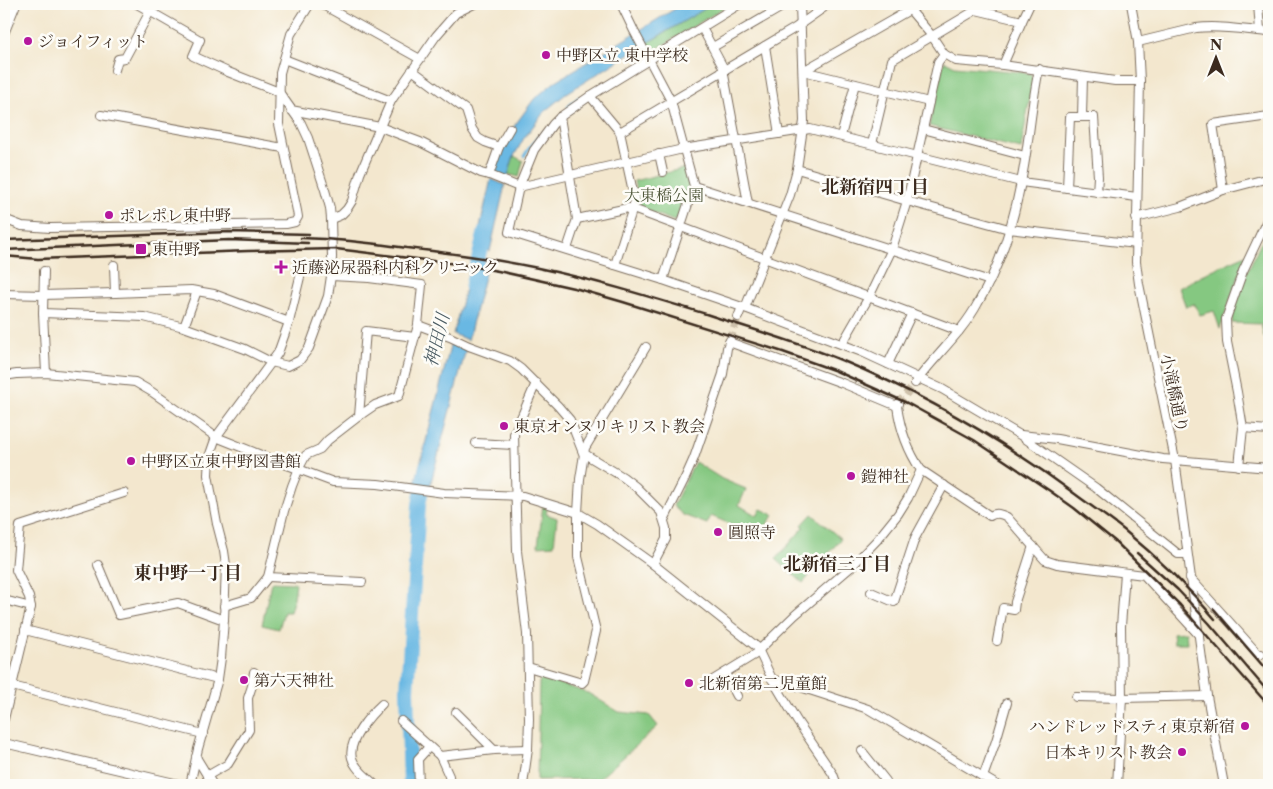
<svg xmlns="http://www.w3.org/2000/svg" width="1273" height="789" viewBox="0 0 1273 789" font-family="'Libre Caslon Text','Noto Serif JP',serif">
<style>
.green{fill:#85c881;stroke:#607950}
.water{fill:#69b8e3;stroke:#527180}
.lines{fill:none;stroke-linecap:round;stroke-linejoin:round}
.stream{stroke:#69b8e3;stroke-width:2.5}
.river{stroke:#69b8e3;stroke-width:14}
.minor-tunnel{stroke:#cec1ab;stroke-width:8;stroke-dasharray:8 4;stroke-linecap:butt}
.minor-casing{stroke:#7b6c5c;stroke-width:10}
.major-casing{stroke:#7b6c5c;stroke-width:12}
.minor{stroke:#fff;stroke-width:8}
.major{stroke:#fff;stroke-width:10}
.rail{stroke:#3b2a1e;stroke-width:2.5}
.poi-dot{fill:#b5179e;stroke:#fdfcf7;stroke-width:2}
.labels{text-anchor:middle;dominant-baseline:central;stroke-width:5;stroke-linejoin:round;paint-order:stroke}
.poi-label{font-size:16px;fill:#3b2a1e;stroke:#fdfcf7;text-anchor:start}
.park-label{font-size:16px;fill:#51593c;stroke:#fdfcf7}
.street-label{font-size:16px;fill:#3b2a1e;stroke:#fdfcf7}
.neighbourhood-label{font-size:18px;font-weight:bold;fill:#3b2a1e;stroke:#fdfcf7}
.water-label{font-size:18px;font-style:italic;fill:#4b5c63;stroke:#fdfcf7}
</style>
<rect width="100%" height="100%" fill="#fdfcf7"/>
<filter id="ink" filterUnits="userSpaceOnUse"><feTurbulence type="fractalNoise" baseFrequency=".02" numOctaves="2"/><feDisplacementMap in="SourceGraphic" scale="10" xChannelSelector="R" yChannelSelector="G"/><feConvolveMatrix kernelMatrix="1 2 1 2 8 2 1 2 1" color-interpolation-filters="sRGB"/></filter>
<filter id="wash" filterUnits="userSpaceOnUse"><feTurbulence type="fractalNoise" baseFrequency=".0096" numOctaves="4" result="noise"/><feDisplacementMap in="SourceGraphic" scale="20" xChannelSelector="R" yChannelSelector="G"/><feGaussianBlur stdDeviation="1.12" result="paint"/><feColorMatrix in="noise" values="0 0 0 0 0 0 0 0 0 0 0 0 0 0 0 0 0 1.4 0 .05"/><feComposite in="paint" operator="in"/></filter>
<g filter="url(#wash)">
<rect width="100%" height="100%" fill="#f3e7ce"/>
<!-- green -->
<g class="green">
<polygon points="713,4 730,4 655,50 647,48 644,45"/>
<polygon points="945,61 955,66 1030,73 1033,79 1021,149 929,126 943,64"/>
<polygon points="514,156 523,161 519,177 507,174"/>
<polygon points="685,168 690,186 680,218 674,221 642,209 639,205 634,181"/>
<polygon points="1269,226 1269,338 1264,337 1261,324 1232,323 1233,315 1247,272"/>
<polygon points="1246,255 1220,329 1214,311 1200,315 1194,304 1186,307 1179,288 1212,270"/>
<polygon points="695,462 722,479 746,489 739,505 757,516 761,509 774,515 755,540 750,537 752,533 711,516 707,524 683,515 673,506"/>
<polygon points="543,505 548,506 546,514 557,518 554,545 538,546"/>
<polygon points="812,514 841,539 803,583 776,559 804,527 802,525"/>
<polygon points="271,582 296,583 294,598 290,612 284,612 279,629 262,625"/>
<polygon points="1186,632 1187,643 1174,643 1173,633"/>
<polygon points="542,678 588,693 619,712 649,715 658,726 599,779 537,780 539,682"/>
</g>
<!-- water -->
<g class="water">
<polygon points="683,4 713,4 640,47 567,93 545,111 524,138 514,156 507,178 492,173 502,147 515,125 534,99 556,81"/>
<polygon points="491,179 505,185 490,251 475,248"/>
<polygon points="470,270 485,273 468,340 453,334"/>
<polygon points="451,343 466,349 430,486 415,484"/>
</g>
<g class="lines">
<!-- stream -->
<g class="stream">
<polyline points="568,107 579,97"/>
<polyline points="524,156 529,148 543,132"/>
</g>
<!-- river -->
<g class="river">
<polyline points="471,288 485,231"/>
<polyline points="410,785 407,690 419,505 426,466"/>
</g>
</g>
</g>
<g filter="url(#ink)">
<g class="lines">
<!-- minor-tunnel -->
<g class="minor-tunnel">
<polyline points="730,340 738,317"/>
<polyline points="898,404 915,383"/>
</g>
<defs>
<g id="minor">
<polyline points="137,4 200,40 193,56 228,72 279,92"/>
<polyline points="321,4 420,59"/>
<polyline points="621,4 634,31 671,101 694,186 663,280"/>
<polyline points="740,4 590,96 560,117 553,124 534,150 519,187 509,232 663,280 745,308 862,352 942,389 1020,435 1096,488 1178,554 1187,554"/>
<polyline points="905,4 932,36 944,54 956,61 1003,65 1022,21 976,10 973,4"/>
<polyline points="1131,4 1138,42 1140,81 1136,262 1139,284 1175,460 1207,696 1224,785"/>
<polyline points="1258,4 1260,31"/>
<polyline points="1022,21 1030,4"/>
<polyline points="702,28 724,69 724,75 748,203"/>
<path d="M 1138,42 L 1196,28 C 1220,25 1245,30 1269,32"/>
<polyline points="765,46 779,134"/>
<polyline points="713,47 787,4"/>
<polyline points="284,59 391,101"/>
<polyline points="1003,65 1115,81 1140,81"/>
<polyline points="115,70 118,59 125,58 154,4"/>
<polyline points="412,70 466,110 472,129 478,138 485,142 499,147"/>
<polyline points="803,71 920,4"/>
<polyline points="803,71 929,102"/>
<polyline points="590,96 620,132 635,201 615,265"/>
<polyline points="291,110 380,127 420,142 481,173 492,176 519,187 683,149 810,129 1021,182 1137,197"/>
<polyline points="101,115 283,148"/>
<polyline points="560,117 577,219 567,249"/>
<polyline points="1082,117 1083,77"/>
<polyline points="923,129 1025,156"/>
<polyline points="620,132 795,28 829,4"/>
<polyline points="841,136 855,84"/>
<polyline points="872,144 892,60 976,10"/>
<polyline points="659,154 663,172"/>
<polyline points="797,169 907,201 1009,229 1136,244"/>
<polyline points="489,175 499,147 510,128"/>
<polyline points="694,186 990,281"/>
<polyline points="1067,188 1070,117 1094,117 1098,177 1097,192"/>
<polyline points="1223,190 1213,124 1269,116"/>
<polyline points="1136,218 1180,207 1223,190 1269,178"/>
<polyline points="4,219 22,226 50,228 286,224 295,222 298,217 297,211 279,124 280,73 291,34 310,4"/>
<polyline points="331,219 341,215 347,209 352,201 360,174 391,101 436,36 456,13 474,4"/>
<polyline points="577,219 628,208 633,209 959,331"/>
<polyline points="114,265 115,293"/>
<polyline points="44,271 43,313 46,373"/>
<polyline points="331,276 369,278 422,285 418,325 399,396 375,405 359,416"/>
<polyline points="4,294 43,295 115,293 191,290 214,294 289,322"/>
<polyline points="745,308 790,195 797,169 804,121 800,4"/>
<polyline points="43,313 144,317 184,327 245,349 271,362 288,366 300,360 309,348 328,296 331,276 332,257 331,219 330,208 325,190 308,138 301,123 279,92"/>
<polyline points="738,317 742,307"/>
<polyline points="418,325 450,337 469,346 510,361 521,369 558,406 570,420 583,453 623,477 636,487 661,512 666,528 666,539 653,564"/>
<polyline points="184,327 197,291"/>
<polyline points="729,342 842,383 897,406"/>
<polyline points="842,344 869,297 892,249 907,201 938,62 944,54"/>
<polyline points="888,364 912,313"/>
<polyline points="4,376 17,374 46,373 135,382 152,392 216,437 266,457 333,482 378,484 444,493 523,496 578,513 597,524 653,564 757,647 772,679 797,721 833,774 837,785"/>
<path d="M 915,383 C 935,356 962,333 978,303 C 1000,266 1013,224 1021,182 C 1029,145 1031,106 1039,69"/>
<path d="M 898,404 L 897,406 C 900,428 908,451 921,470 L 990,516 C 996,512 1001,514 1007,517 L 1045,560 L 1057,564 L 1144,575 L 1199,635"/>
<polyline points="1243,428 1269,430"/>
<polyline points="1021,435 1057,439 1163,459 1269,468"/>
<polyline points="476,443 514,445"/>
<polyline points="1239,466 1243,428 1237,392 1227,342 1226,319 1243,271 1269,216"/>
<polyline points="664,520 686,476 694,458 723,374 727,348 730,340"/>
<polyline points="98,565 119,615 178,603 224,620"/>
<polyline points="268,577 362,582"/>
<polyline points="1190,578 1258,654 1261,654"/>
<polyline points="871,592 894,602 915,538 944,485"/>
<polyline points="4,600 31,607"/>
<polyline points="224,606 251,598 268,577 284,511 292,486 299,468 306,455 320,449 328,440 359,416 366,331 415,337"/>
<polyline points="25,630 218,679"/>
<polyline points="997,641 1003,608 1014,610 1015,602 1033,546"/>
<polyline points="759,650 795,615 851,567 877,540 898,514 908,498 921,470"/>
<polyline points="528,667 582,683 584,681 596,631 578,557 578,513 580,479 585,448 646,347"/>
<polyline points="725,673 737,696"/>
<polyline points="772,679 791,684 868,709 997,785"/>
<polyline points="713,680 759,652"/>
<polyline points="12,686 203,734"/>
<polyline points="1076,697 1122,698 1207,696"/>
<polyline points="456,712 494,750"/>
<polyline points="4,719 31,607 29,597 16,570 20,526 124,493"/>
<polyline points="401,721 440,756 449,776 450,785"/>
<polyline points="4,743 183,785"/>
<polyline points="862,751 886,781 880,785"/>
<polyline points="440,756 494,750 528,749"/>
<polyline points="196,757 213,785"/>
<polyline points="207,776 228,764 249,730 248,698 252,686 254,672"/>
<polyline points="983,777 996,741 1007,703"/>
<polyline points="190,785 198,749 218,679 221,658 224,620 226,565 224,551 217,524 208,475 209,457 216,437 278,353 289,322 300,277"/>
<path d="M 375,785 C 367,777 355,769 352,758 C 347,741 371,714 382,704"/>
<polyline points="419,785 418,759 429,747"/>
<polyline points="523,785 528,749 529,719 527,634 517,551 514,434 536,383"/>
<polyline points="1117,785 1122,698 1121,626 1125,573"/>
</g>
<polyline id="major" points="4,31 15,4"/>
</defs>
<!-- minor casing -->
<use href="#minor" class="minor-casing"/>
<!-- major casing -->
<use href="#major" class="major-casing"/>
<!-- minor -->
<use href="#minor" class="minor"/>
<!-- major -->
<use href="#major" class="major"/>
<!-- rail -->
<g class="rail">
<path d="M 301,238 C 337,239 372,243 407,248 C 451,253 495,259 538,268 C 595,280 650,297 706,314 C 751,329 797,342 841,360 C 925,395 1001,439 1075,494 C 1091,506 1108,517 1124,530 C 1157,557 1188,587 1215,619"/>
<polyline points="4,240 229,232 309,234"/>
<polyline points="4,250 229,240 308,243"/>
<polyline points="4,256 38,259 248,251 336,249 353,251 457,264 498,271 578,289 623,302 783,352 836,371 907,403 974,440 1050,491 1074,508 1116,542 1180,605 1269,706"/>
<polyline points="1137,553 1178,590 1209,623 1269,693"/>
<polyline points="1214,609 1269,673"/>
</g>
</g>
</g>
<!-- markers -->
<g class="poi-dot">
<circle cx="28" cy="41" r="5"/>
<circle cx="546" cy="55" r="5"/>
<circle cx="109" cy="215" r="5"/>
<rect x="135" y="243" width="12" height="12" rx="2.5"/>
<path d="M278.5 259.5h5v5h5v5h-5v5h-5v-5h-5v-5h5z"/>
<circle cx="504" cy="426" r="5"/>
<circle cx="131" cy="461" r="5"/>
<circle cx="851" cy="476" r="5"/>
<circle cx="718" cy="532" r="5"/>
<circle cx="244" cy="680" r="5"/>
<circle cx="689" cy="683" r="5"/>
<circle cx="1245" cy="726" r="5"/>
<circle cx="1182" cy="752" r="5"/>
</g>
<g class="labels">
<!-- poi labels -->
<g class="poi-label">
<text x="38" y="41">ジョイフィット</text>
<text x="556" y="55">中野区立 東中学校</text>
<text x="119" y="215">ポレポレ東中野</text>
<text x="152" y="249">東中野</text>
<text x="292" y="267">近藤泌尿器科内科クリニック</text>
<text x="514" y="426">東京オンヌリキリスト教会</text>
<text x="141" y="461">中野区立東中野図書館</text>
<text x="861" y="476">鎧神社</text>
<text x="728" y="532">圓照寺</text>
<text x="254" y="680">第六天神社</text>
<text x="699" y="683">北新宿第二児童館</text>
<text x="1235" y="726" text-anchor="end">ハンドレッドスティ東京新宿</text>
<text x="1172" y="752" text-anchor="end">日本キリスト教会</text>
</g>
<!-- park labels -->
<g class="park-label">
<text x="664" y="195">大東橋公園</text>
</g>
<!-- street labels -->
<g class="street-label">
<text transform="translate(1175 393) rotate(78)">小滝橋通り</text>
</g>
<!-- neighbourhood labels -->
<g class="neighbourhood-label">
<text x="875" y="187">北新宿四丁目</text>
<text x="837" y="564">北新宿三丁目</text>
<text x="188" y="573">東中野一丁目</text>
</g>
<!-- water labels -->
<g class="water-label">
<text transform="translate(437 340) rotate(-76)">神田川</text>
</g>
</g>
<!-- margin -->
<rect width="1273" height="789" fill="none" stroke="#fdfcf7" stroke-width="20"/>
<!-- north arrow -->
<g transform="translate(1216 58)" stroke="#fdfcf7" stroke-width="4" paint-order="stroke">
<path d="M0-4L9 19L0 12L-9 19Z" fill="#3b2a1e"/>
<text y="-8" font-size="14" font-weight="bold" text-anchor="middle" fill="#3b2a1e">N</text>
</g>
</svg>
